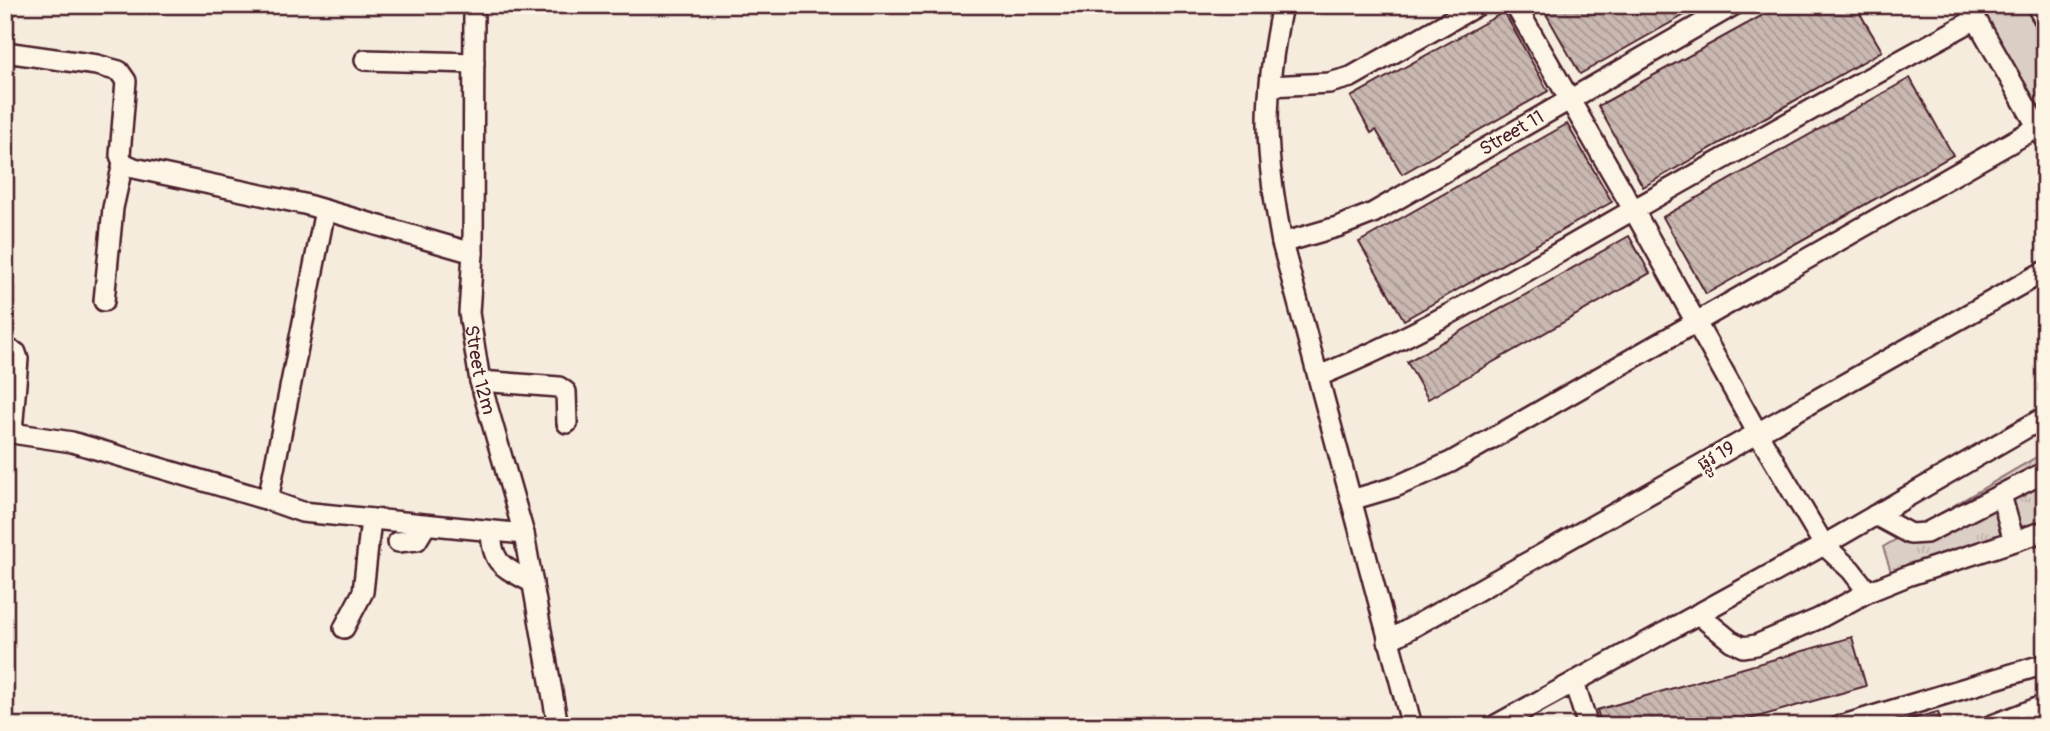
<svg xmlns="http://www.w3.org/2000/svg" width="2050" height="731" viewBox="0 0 2050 731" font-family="Pangolin,'Noto Sans Khmer',sans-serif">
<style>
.green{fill:#dbcec4;stroke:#927678;stroke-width:2}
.park{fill:url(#park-tufts);stroke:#927678;stroke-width:2}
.building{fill:url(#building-back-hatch);stroke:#4a1f2b;stroke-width:2}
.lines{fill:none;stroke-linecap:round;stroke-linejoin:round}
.minor-casing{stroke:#4a1f2b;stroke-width:24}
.minor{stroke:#fcf5e5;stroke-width:19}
.labels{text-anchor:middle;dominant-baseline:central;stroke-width:7;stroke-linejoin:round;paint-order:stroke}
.street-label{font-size:19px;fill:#4a1f2b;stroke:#fcf5e5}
</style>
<defs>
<pattern id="park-tufts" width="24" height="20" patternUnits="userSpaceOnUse" patternTransform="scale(1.75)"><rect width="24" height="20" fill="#dbcec4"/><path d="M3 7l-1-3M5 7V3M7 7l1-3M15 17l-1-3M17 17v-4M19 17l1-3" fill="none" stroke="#bdb0a9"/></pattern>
<pattern id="building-back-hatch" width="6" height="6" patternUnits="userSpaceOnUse" patternTransform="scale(1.75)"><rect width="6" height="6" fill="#cab9b1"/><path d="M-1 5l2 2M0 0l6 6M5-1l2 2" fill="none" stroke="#a69690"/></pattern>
</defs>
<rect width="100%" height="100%" fill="#f5ecde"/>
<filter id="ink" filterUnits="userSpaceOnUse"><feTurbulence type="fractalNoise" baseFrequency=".0143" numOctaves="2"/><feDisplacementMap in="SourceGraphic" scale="14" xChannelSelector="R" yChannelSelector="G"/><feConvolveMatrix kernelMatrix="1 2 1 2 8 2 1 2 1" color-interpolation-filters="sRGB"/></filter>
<g filter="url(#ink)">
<!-- green -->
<polygon class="green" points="1976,5 2026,5 2045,38 2045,108 2032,102"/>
<!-- park -->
<polygon class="park" points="2045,452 2045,531 1894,581 1883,547"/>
<!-- building -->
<g class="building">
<polygon points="1541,5 1702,5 1580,74"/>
<polygon points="1781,5 1855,5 1882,51 1643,187 1598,106"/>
<polygon points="1504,12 1548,91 1402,174 1376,130 1371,133 1351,97"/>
<polygon points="1910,78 1953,155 1706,294 1663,217"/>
<polygon points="1567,124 1612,202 1404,320 1359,242"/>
<polygon points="1629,236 1650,273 1428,399 1407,362"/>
<polygon points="1852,637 1866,686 1736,723 1736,726 1602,726 1597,710"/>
<polygon points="1938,712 1942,726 1904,726 1903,721"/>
</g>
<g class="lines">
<defs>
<g id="minor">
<path id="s1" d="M 474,5 L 473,253 L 469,313 L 480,381 L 524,534 L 558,726"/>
<path d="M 1282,5 C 1274,44 1268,85 1268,124 C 1268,164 1275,204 1282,243 L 1412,726"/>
<polyline points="1515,5 1633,209 1757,432 1824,545 1851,570 1868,592"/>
<polyline points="1968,5 2045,140"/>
<polyline points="2036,5 2045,20"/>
<polyline points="5,52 97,65 119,71 126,81 120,155 123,163 113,208 104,301"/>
<polyline points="365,60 474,63"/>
<polyline points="1270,86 1329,83 1351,77 1478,5"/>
<polyline points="123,163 134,168 304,204 473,253"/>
<path id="s2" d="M 1282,243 L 1337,227 L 1373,213 L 1734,5"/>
<polyline points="5,348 16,353 18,359 12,432"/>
<path d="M 1319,376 C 1430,331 1530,268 1633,210 C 1747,145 1861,82 1976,19"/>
<polyline points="480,381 559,387 566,392 567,423"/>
<polyline points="5,432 72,442 268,500 302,512 524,534"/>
<polyline points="2001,495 2014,541"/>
<polyline points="268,500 325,210"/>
<polyline points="1351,500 1395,487 1451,462 2045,123"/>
<polyline points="1875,515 1910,534 1926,533 2045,472"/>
<path d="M 491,531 C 492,566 504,567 533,583"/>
<polyline points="398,542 417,540 426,525"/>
<polyline points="1698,614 1731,641 1743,647 1756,645 1818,619 1868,592 1910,575 2045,531"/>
<polyline points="344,628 363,592 371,519"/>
<polyline points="1388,641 2045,271"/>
<polyline points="1574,682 1588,726"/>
<polyline points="1494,726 1824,545 2045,417"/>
<polyline points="1840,726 2045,664"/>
<polyline points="1990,726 2045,705"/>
</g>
</defs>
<!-- minor casing -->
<use href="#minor" class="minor-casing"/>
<!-- minor -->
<use href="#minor" class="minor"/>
</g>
</g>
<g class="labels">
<!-- street labels -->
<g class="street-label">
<text stroke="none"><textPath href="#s2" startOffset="256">Street 11</textPath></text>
<text stroke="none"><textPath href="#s1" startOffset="366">Street 12m</textPath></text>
<text transform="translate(1716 456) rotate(-30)">ផ្លូវ 19</text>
</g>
</g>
<!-- margin -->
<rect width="2050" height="731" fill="none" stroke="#fcf5e5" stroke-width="28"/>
<rect x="14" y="14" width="2022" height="703" fill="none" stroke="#4a1f2b" stroke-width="2.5" filter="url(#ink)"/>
</svg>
